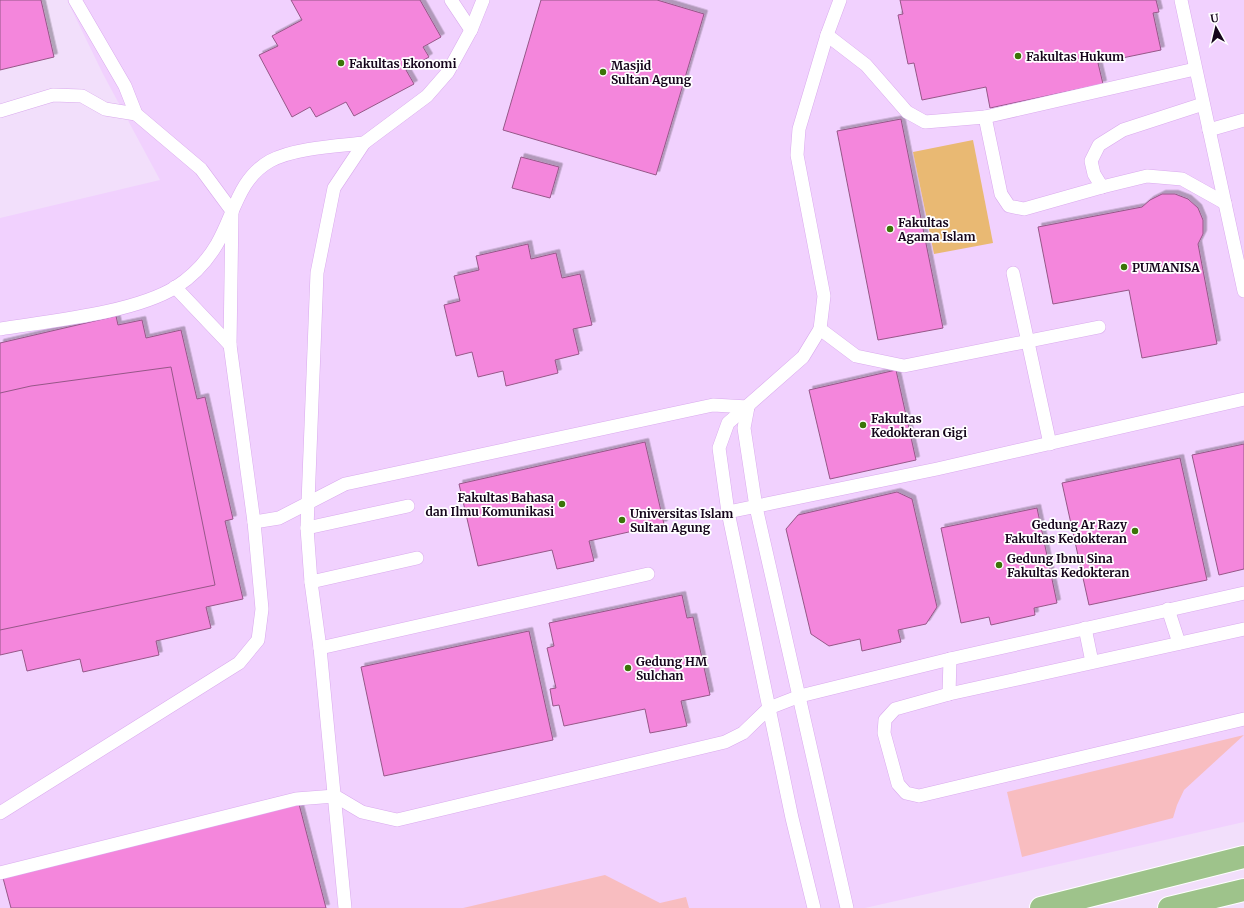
<svg xmlns="http://www.w3.org/2000/svg" width="1244" height="908" viewBox="0 0 1244 908" font-family="Merriweather,serif">
<style>
.built{fill:#f1d1fe}
.green{fill:#e9b973}
.water{fill:#f8bdc0}
.building{fill:#f486dc;stroke:#965788;filter:url(#shadow)}
.lines{fill:none;stroke-linecap:round;stroke-linejoin:round}
.service-casing{stroke:#d9aaed;stroke-width:14}
.trunk-casing{stroke:#fff;stroke-width:24}
.service{stroke:#fff;stroke-width:13}
.trunk{stroke:#9ec38b;stroke-width:22}
.poi-dot{fill:#3a7408;stroke:#fff;stroke-width:1.5}
.labels{text-anchor:middle;dominant-baseline:central;stroke-width:3.5;stroke-linejoin:round;paint-order:stroke}
.poi-label{font-size:12px;font-weight:bold;fill:#15051b;stroke:#fff;text-anchor:start}
</style>
<defs>
<filter id="shadow"><feDropShadow dx="3.5" dy="-3.5" stdDeviation="0" flood-color="#0004"/></filter>
</defs>
<rect width="100%" height="100%" fill="#f2dffb"/>
<!-- built -->
<polygon class="built" points="67,0 1244,0 1244,822 865,908 0,908 0,218 160,180 103,74"/>
<!-- green -->
<polygon class="green" points="973,140 993,243 934,254 913,152"/>
<!-- water -->
<g class="water">
<polygon points="1244,735 1184,790 1177,805 1173,818 1022,857 1007,792"/>
<polygon points="605,875 660,903 686,897 689,908 463,908"/>
</g>
<!-- building -->
<g class="building">
<polygon points="0,0 41,0 54,57 0,70"/>
<polygon points="291,0 420,0 441,37 423,47 429,57 406,70 414,84 354,116 346,102 316,117 310,107 292,117 259,55 278,46 272,36 302,20"/>
<polygon points="541,0 657,0 704,14 656,175 503,130"/>
<polygon points="900,0 1156,0 1159,12 1153,13 1161,50 1098,63 1103,84 990,108 986,87 922,100 914,63 908,64 898,15 903,14"/>
<polygon points="901,119 943,328 878,340 837,131"/>
<polygon points="521,157 559,167 550,198 512,188"/>
<polygon points="1162,194 1175,194 1188,199 1198,208 1203,220 1203,234 1198,244 1217,344 1142,358 1129,290 1053,304 1038,227 1142,207 1150,200"/>
<polygon points="528,244 531,259 556,253 562,278 580,274 592,325 573,329 579,354 555,360 558,373 506,386 503,371 478,377 472,352 456,356 444,305 460,301 454,276 479,270 476,256"/>
<polygon points="116,316 118,325 142,320 146,338 181,330 197,399 205,397 233,519 225,521 243,599 206,607 211,628 156,641 159,655 83,672 80,659 27,671 22,650 0,655 0,343"/>
<polygon points="171,367 215,585 0,630 0,393 31,386"/>
<polygon points="896,370 916,460 830,479 809,390"/>
<polygon points="645,442 664,524 589,541 594,561 557,569 552,550 478,566 459,484"/>
<polygon points="1244,444 1244,569 1219,575 1192,455"/>
<polygon points="1180,458 1207,580 1089,605 1062,483"/>
<polygon points="897,492 912,499 937,607 926,624 898,630 901,642 862,651 860,639 829,646 811,634 786,529 798,515"/>
<polygon points="1037,508 1057,603 1034,608 1035,615 991,625 989,617 961,623 941,528"/>
<polygon points="682,595 687,618 693,617 710,695 681,701 687,726 650,733 645,709 564,726 559,705 553,706 550,689 556,688 547,648 554,646 549,623"/>
<polygon points="529,631 553,740 384,776 361,667"/>
<polygon points="299,804 326,908 11,908 3,878"/>
</g>
<g class="lines">
<defs>
<g id="service">
<polyline points="451,0 471,30"/>
<polyline points="1181,0 1244,291"/>
<polyline points="827,35 866,65 907,112 925,122 985,117 1195,69"/>
<polyline points="1203,104 1123,130 1099,145 1091,161 1094,174 1102,187 1147,176 1182,179 1225,203"/>
<polyline points="0,111 53,95 82,96 105,109 136,114"/>
<polyline points="985,117 1001,194 1009,206 1024,209 1102,187"/>
<polyline points="1209,130 1244,120"/>
<polyline points="1013,273 1050,444"/>
<polyline points="175,287 230,345"/>
<path d="M 0,329 C 50,321 134,313 176,287 C 193,276 207,261 217,244 C 234,215 238,179 270,161 C 294,148 337,146 364,143"/>
<polyline points="820,329 856,356 904,366 1099,327"/>
<polyline points="748,407 744,428 756,507 847,908"/>
<polyline points="728,512 937,469 1244,399"/>
<polyline points="254,522 279,518 345,484 713,405 748,407"/>
<polyline points="307,528 408,506"/>
<polyline points="311,582 417,558"/>
<polyline points="1168,609 1179,643"/>
<polyline points="1085,628 1092,662"/>
<polyline points="1244,629 949,694 895,709 885,720 884,733 898,784 906,793 919,796 1244,719"/>
<polyline points="320,648 648,574"/>
<polyline points="949,694 950,659"/>
<polyline points="0,813 239,663 258,640 262,609 254,522 230,345 232,211 201,169 136,114 125,86 75,0"/>
<polyline points="0,873 296,799 335,796 362,812 397,820 725,742 743,733 769,708 800,696 950,659 1244,593"/>
<polyline points="345,908 320,648 311,582 307,528 317,273 334,188 364,143 427,96 448,72 471,30 483,0"/>
<polyline points="814,908 792,818 728,512 719,448 728,423 803,357 820,329 824,296 797,155 799,129 827,35 840,0"/>
</g>
<g id="trunk">
<polyline points="1041,908 1244,857"/>
<polyline points="1169,908 1244,890"/>
</g>
</defs>
<!-- service casing -->
<use href="#service" class="service-casing"/>
<!-- trunk casing -->
<use href="#trunk" class="trunk-casing"/>
<!-- service -->
<use href="#service" class="service"/>
<!-- trunk -->
<use href="#trunk" class="trunk"/>
</g>
<!-- markers -->
<g class="poi-dot">
<circle cx="1018" cy="56" r="4"/>
<circle cx="341" cy="63" r="4"/>
<circle cx="603" cy="72" r="4"/>
<circle cx="890" cy="229" r="4"/>
<circle cx="1124" cy="267" r="4"/>
<circle cx="863" cy="425" r="4"/>
<circle cx="562" cy="504" r="4"/>
<circle cx="622" cy="520" r="4"/>
<circle cx="1135" cy="531" r="4"/>
<circle cx="999" cy="565" r="4"/>
<circle cx="628" cy="668" r="4"/>
</g>
<g class="labels">
<!-- poi labels -->
<g class="poi-label">
<text x="1026" y="56">Fakultas Hukum</text>
<text x="349" y="63">Fakultas Ekonomi</text>
<text x="611" y="65">Masjid<tspan x="611" dy="14">Sultan Agung</tspan></text>
<text x="898" y="222">Fakultas<tspan x="898" dy="14">Agama Islam</tspan></text>
<text x="1132" y="267">PUMANISA</text>
<text x="871" y="418">Fakultas<tspan x="871" dy="14">Kedokteran Gigi</tspan></text>
<text x="554" y="497" text-anchor="end">Fakultas Bahasa<tspan x="554" dy="14">dan Ilmu Komunikasi</tspan></text>
<text x="630" y="513">Universitas Islam<tspan x="630" dy="14">Sultan Agung</tspan></text>
<text x="1127" y="524" text-anchor="end">Gedung Ar Razy<tspan x="1127" dy="14">Fakultas Kedokteran</tspan></text>
<text x="1007" y="558">Gedung Ibnu Sina<tspan x="1007" dy="14">Fakultas Kedokteran</tspan></text>
<text x="636" y="661">Gedung HM<tspan x="636" dy="14">Sulchan</tspan></text>
</g>
</g>
<!-- north arrow -->
<g transform="translate(1216 28) rotate(352)" stroke="#ffffff" stroke-width="3" paint-order="stroke">
<path d="M0-3L7 15L0 10L-7 15Z" fill="#15051b"/>
<text y="-6" font-size="11" font-weight="bold" text-anchor="middle" fill="#15051b">U</text>
</g>
</svg>
